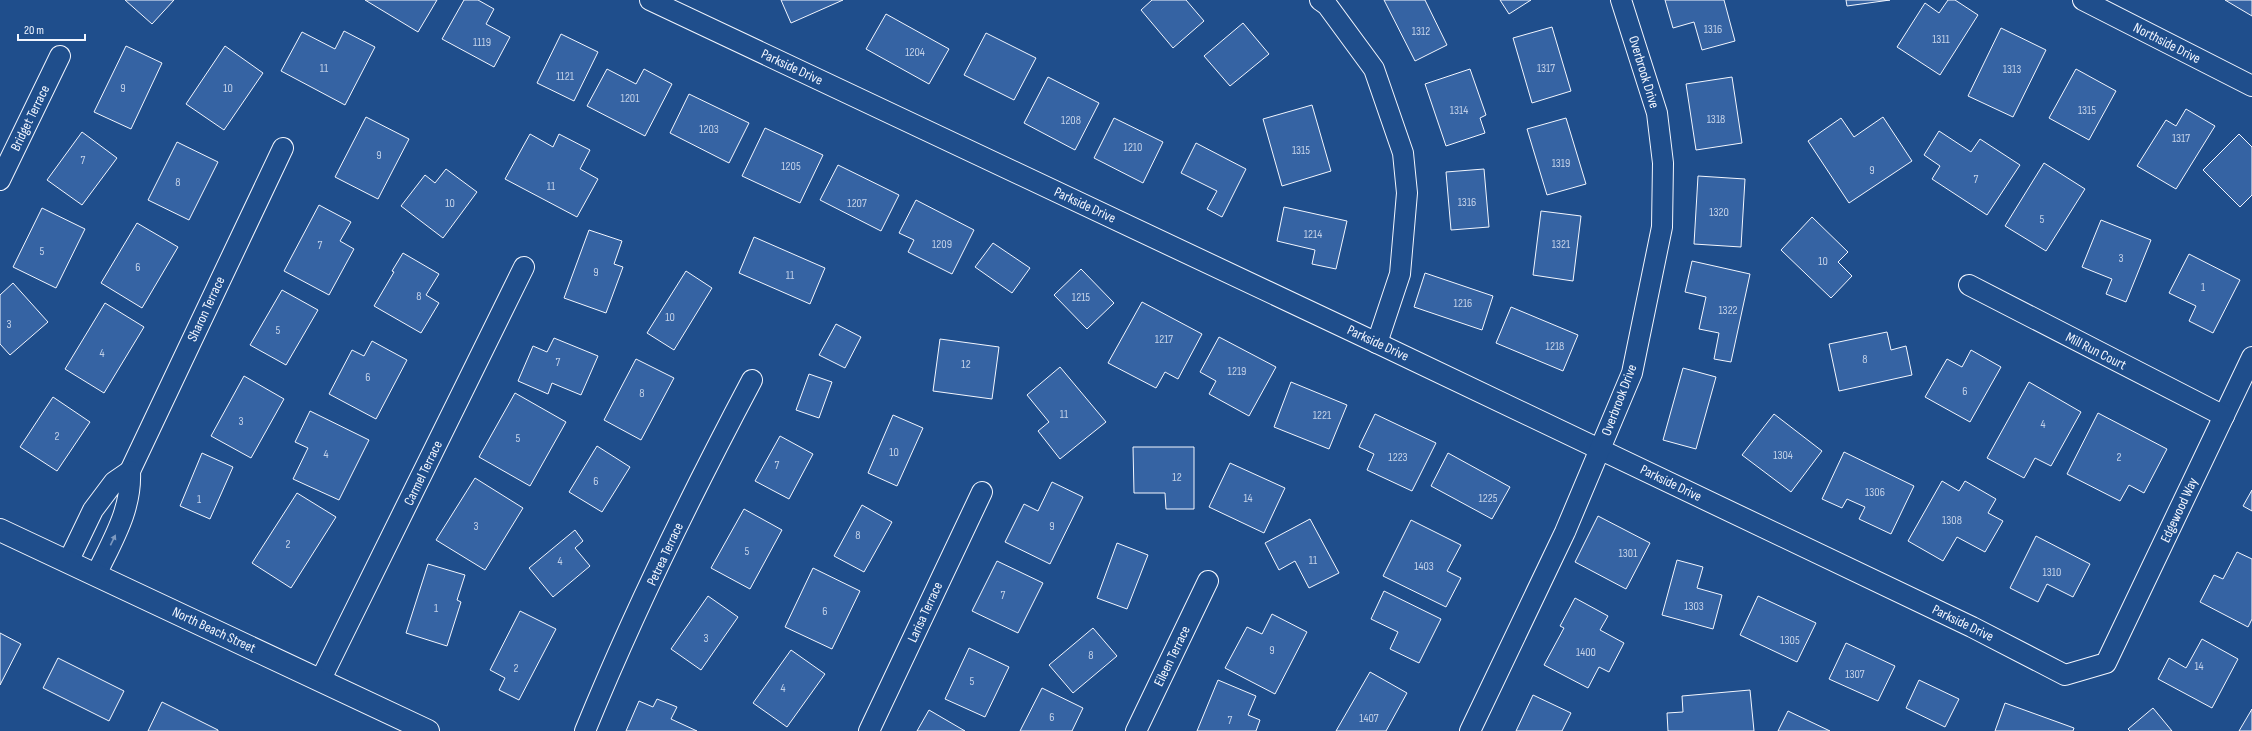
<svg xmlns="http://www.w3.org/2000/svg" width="2252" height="731" viewBox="0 0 2252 731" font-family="'Sofia Sans Condensed',sans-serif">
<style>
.building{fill:#3563a3;stroke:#f2f6ff}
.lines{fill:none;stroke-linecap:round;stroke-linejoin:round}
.street-casing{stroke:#f2f6ff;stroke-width:22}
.secondary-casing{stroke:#f2f6ff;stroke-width:24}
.street{stroke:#1f4e8c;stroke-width:20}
.secondary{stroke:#1f4e8c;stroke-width:22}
.oneway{fill:#7e9ac0}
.labels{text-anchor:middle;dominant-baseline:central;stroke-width:3;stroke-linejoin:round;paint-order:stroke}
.number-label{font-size:12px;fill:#c3d1e8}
.street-label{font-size:14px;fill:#f2f6ff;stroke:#1f4e8c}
</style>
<rect width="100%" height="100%" fill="#1f4e8c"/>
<!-- building -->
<g class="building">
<polygon points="125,0 174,0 152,24"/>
<polygon points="365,0 437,0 418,32"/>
<polygon points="464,0 478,0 494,9 486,24 510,37 494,67 442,39"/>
<polygon points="781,0 843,0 791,23"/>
<polygon points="1152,0 1186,0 1204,21 1173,48 1141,10"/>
<polygon points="1384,0 1425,0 1447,45 1415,61"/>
<polygon points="1500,0 1531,0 1509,14"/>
<polygon points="1665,0 1724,0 1735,41 1702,50 1694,22 1673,28"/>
<polygon points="1846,0 1890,0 1847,6"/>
<polygon points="1948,0 1955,0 1978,15 1940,75 1897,47 1925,3 1939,13"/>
<polygon points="2225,0 2252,0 2252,16"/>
<polygon points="886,14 949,49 929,84 866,49"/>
<polygon points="1243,23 1269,54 1230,86 1204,56"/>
<polygon points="1552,27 1571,91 1532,103 1513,38"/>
<polygon points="2001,28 2046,50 2013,117 1968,96"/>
<polygon points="344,31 375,47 345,105 281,71 302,32 335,49"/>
<polygon points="986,33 1036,58 1014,100 964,75"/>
<polygon points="561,34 598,52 574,101 537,83"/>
<polygon points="126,46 162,63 131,129 94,112"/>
<polygon points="225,46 263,73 224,130 186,104"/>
<polygon points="607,69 636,84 644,69 672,84 645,136 587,106"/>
<polygon points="1470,69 1486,115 1480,118 1485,133 1446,146 1425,84"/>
<polygon points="2076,69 2116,91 2089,140 2049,118"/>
<polygon points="1048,77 1099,103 1075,150 1024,123"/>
<polygon points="1732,77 1742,143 1696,150 1686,84"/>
<polygon points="689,94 749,123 729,163 670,133"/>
<polygon points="1312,105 1331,171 1282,186 1263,119"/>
<polygon points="2186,109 2215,126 2176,189 2137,166 2166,120 2176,126"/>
<polygon points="366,117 409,139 378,199 335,177"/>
<polygon points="1883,117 1912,161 1849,203 1808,141 1841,118 1854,137"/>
<polygon points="1114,118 1163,142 1143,183 1094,158"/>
<polygon points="1566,118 1586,184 1547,195 1527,129"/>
<polygon points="765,128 823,155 800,203 742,176"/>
<polygon points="1939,131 1971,152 1980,139 2020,165 1987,215 1932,179 1940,166 1924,155"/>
<polygon points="82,132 117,158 82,205 47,180"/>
<polygon points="530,134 553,147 559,134 590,150 580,169 598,179 577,217 505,179"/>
<polygon points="2239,134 2252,147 2252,195 2240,207 2203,170"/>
<polygon points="177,142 218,162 189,220 148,200"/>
<polygon points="1196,143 1246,169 1222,217 1207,209 1217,191 1181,173"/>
<polygon points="2044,163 2085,189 2046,251 2005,226"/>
<polygon points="838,165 899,195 881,231 820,200"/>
<polygon points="446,169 477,192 443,238 401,206 425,175 435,183"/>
<polygon points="1484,169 1489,227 1451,230 1446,172"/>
<polygon points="1698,176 1745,179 1741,247 1694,244"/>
<polygon points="916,200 974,230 952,274 908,252 914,240 899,233"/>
<polygon points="319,205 351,222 340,241 354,249 329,295 284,271"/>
<polygon points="1284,207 1347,221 1336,269 1312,264 1315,250 1277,241"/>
<polygon points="42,208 85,229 56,288 13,267"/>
<polygon points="1541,211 1581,216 1573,281 1533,275"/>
<polygon points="1812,217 1848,252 1838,262 1852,276 1831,298 1781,250"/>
<polygon points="2101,220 2151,240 2126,302 2106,294 2112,279 2082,267"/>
<polygon points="137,223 178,247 142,308 101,283"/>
<polygon points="589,230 622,241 614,264 623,267 606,313 564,298"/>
<polygon points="754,237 825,268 810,304 739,273"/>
<polygon points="993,243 1030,268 1012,293 975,267"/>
<polygon points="403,253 439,274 426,295 439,303 421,333 374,306 394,272 392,271"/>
<polygon points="2189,254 2240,280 2213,333 2189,321 2196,306 2169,293"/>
<polygon points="1692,261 1750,274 1731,362 1714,359 1719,333 1699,329 1706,297 1685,292"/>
<polygon points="1081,269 1114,303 1087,329 1054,295"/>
<polygon points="686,271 712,288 674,350 647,333"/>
<polygon points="1425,273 1493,296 1482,330 1414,307"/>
<polygon points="13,283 48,322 10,355 0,344 0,295"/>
<polygon points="282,290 318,310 286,365 250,345"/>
<polygon points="1142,302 1202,334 1178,379 1165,372 1156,388 1108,363"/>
<polygon points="105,303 144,327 104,393 65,369"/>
<polygon points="1511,307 1578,335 1563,371 1496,343"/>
<polygon points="836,324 861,337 845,368 819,355"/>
<polygon points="1887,332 1891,350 1906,346 1912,375 1839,391 1829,344"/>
<polygon points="1219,337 1276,367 1249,416 1209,394 1216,381 1200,372"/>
<polygon points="554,338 598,356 581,395 552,383 548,394 518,381 533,346 547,352"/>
<polygon points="940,339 999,347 992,399 933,391"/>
<polygon points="372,341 407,360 376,419 329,394 352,350 364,356"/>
<polygon points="1971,350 2001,367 1970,422 1925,397 1947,359 1962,367"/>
<polygon points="636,359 674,378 641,440 604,420"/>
<polygon points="1060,367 1106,422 1060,459 1038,431 1049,422 1027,395"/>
<polygon points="1683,368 1716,377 1696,449 1663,440"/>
<polygon points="809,374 832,382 819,418 796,410"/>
<polygon points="244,376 284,399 251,458 211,436"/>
<polygon points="1291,382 1347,405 1329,449 1274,427"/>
<polygon points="2029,382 2081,412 2051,466 2035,458 2024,478 1987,458"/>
<polygon points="515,393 566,422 530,486 479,457"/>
<polygon points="53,397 90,422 57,471 20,447"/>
<polygon points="310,411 369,440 339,500 293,479 308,448 295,442"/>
<polygon points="2098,413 2167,449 2144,493 2129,485 2120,501 2067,474"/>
<polygon points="1375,414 1436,443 1412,491 1367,470 1374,454 1359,447"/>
<polygon points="1774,414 1822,451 1791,492 1742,455"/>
<polygon points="893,415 923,428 897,486 868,473"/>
<polygon points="780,436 813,454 789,499 755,481"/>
<polygon points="597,446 630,467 602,512 569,492"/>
<polygon points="1133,447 1194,447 1194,509 1166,509 1165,493 1134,493"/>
<polygon points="1844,452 1914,486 1891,534 1859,519 1865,507 1847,499 1842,508 1822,499"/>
<polygon points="202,453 233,467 210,519 180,506"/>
<polygon points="1448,453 1510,487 1492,519 1431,486"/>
<polygon points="1230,463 1285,488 1264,533 1209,507"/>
<polygon points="475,478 523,508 485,570 436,540"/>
<polygon points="1942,481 1959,491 1965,481 1996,499 1988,513 2003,521 1985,552 1957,537 1943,561 1908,541"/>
<polygon points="1052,482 1083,497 1050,564 1005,542 1024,504 1038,511"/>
<polygon points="2252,490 2252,511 2243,506"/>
<polygon points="297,493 336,517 291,588 252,563"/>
<polygon points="862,505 892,522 864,572 834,556"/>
<polygon points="744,509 782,530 750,589 711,568"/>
<polygon points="1598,516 1650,543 1626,589 1575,562"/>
<polygon points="1310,519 1339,573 1309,588 1295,561 1279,570 1265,543"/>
<polygon points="1411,520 1461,545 1447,571 1461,578 1446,607 1383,576"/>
<polygon points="575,530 583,541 575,548 590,566 553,597 529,568"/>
<polygon points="2036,536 2090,564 2073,597 2047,584 2038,602 2010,588"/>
<polygon points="1117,543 1148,555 1127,609 1097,598"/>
<polygon points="2237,552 2252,559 2252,619 2248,627 2200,602 2214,575 2223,579"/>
<polygon points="1677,560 1703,567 1697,588 1722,595 1713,629 1662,615"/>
<polygon points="997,561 1043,583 1018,633 972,611"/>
<polygon points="428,564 465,575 457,600 461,602 447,646 406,633"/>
<polygon points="813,568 860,591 832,649 785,627"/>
<polygon points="1384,591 1441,619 1419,663 1390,649 1398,632 1371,619"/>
<polygon points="708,596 738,617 701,670 671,649"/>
<polygon points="1758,596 1816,623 1797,662 1740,635"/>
<polygon points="1575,598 1608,616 1600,630 1624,643 1609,672 1599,667 1588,688 1544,665 1564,628 1560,626"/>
<polygon points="520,611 556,629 519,700 499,690 505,678 490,670"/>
<polygon points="1272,614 1307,632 1275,694 1225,668 1247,627 1262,634"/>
<polygon points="1093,628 1117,656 1073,693 1049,665"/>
<polygon points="0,633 21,644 0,685"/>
<polygon points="2202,639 2238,659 2212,708 2158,679 2169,658 2186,668"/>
<polygon points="1846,643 1895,666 1878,701 1829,679"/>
<polygon points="969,648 1009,667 985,717 945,699"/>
<polygon points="791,650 825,674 787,727 753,703"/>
<polygon points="58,658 124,691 109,721 43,688"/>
<polygon points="1370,672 1407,693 1386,731 1336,731"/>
<polygon points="1218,680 1256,696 1248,715 1260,720 1256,731 1197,731"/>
<polygon points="1919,680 1959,699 1945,727 1906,708"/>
<polygon points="1042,688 1083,708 1072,731 1020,731"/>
<polygon points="1750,690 1754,731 1668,731 1667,713 1683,712 1682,696"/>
<polygon points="1533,695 1571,713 1562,731 1516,731"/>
<polygon points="657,699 677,707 671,719 697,731 626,731 639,701 653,707"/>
<polygon points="162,702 218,730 218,731 148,731"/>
<polygon points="2005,703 2074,728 2073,731 1995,731"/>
<polygon points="2153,708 2172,731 2130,731 2128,729"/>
<polygon points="2252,709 2252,731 2239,731"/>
<polygon points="929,710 965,731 917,731"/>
<polygon points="1788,711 1830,731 1778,731"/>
</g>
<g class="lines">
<defs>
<g id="street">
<polyline points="650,0 1377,343 1972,627 2065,675 2106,663 2252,357"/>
<polyline points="1320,0 1327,5 1374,69 1403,153 1407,193 1400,274 1377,343"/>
<polyline points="2083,0 2252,86"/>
<polyline points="0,180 60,56"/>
<polyline points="1969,285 2224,416"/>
<polyline points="130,471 283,148"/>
<path d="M 68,562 L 93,510 L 114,482 L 130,471 C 132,510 112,541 96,575"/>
<polyline points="321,679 524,267"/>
<path d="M 585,731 C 634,611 691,495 752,380"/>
<polyline points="869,731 982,492"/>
<polyline points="1136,731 1208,581"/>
<polyline points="1470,731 1565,532 1632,373 1662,227 1663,163 1657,113 1621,0"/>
</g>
<polyline id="secondary" points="0,530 428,731"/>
</defs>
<!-- street casing -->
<use href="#street" class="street-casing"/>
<!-- secondary casing -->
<use href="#secondary" class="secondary-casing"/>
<!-- street -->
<use href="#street" class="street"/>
<!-- secondary -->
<use href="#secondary" class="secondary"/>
</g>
<!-- one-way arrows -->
<defs><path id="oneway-solid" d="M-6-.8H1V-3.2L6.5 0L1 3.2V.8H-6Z"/></defs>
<use class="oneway" href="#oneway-solid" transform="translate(113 540) rotate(-64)"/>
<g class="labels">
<!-- number labels -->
<g class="number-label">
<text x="1713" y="29">1316</text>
<text x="1421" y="31">1312</text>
<text x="1941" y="39">1311</text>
<text x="482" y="42">1119</text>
<text x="915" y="52">1204</text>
<text x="324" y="68">11</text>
<text x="1546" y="68">1317</text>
<text x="2012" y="69">1313</text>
<text x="565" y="76">1121</text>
<text x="123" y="88">9</text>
<text x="228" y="88">10</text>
<text x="630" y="98">1201</text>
<text x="1459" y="110">1314</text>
<text x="2087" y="110">1315</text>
<text x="1716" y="119">1318</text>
<text x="1071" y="120">1208</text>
<text x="709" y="129">1203</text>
<text x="2181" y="138">1317</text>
<text x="1133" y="147">1210</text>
<text x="1301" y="150">1315</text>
<text x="379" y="155">9</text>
<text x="83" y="160">7</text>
<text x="1561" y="163">1319</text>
<text x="791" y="166">1205</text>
<text x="1872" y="170">9</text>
<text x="1976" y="179">7</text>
<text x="178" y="182">8</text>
<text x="551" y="186">11</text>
<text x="1467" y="202">1316</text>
<text x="450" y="203">10</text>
<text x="857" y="203">1207</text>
<text x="1719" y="212">1320</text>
<text x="2042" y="219">5</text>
<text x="1313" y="234">1214</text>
<text x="942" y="244">1209</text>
<text x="1561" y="244">1321</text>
<text x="320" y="245">7</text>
<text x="42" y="251">5</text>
<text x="2121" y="258">3</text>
<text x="1823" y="261">10</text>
<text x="138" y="267">6</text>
<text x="596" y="272">9</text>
<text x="790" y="275">11</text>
<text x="2203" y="287">1</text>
<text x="419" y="296">8</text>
<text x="1081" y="297">1215</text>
<text x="1463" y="303">1216</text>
<text x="1728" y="310">1322</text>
<text x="670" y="317">10</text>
<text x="9" y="324">3</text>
<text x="278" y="330">5</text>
<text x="1164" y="339">1217</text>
<text x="1555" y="346">1218</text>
<text x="102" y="353">4</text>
<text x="1865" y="359">8</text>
<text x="558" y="362">7</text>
<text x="966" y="364">12</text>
<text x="1237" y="371">1219</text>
<text x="368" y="377">6</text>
<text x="1965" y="391">6</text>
<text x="642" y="393">8</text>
<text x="1064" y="414">11</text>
<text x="1322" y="415">1221</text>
<text x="241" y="421">3</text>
<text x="2043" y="424">4</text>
<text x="57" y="436">2</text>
<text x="518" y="438">5</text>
<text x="894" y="452">10</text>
<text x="326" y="454">4</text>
<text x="1783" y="455">1304</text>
<text x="1398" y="457">1223</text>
<text x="2119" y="457">2</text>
<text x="777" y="465">7</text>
<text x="1177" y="477">12</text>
<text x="596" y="481">6</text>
<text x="1875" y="492">1306</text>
<text x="1248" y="498">14</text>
<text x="1488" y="498">1225</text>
<text x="199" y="499">1</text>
<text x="1952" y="520">1308</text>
<text x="476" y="526">3</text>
<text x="1052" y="526">9</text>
<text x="858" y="535">8</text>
<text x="288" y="544">2</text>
<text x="747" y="551">5</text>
<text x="1628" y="553">1301</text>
<text x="1313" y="560">11</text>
<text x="560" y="561">4</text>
<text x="1424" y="566">1403</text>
<text x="2052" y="572">1310</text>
<text x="1003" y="595">7</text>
<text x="1694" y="606">1303</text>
<text x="436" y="608">1</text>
<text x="825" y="611">6</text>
<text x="706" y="638">3</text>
<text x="1790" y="640">1305</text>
<text x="1272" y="650">9</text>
<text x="1586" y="652">1400</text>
<text x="1091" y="655">8</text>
<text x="2199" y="666">14</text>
<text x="516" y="668">2</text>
<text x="1855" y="674">1307</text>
<text x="972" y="681">5</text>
<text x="783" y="688">4</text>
<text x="1052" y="717">6</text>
<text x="1369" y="718">1407</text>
<text x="1230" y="720">7</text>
</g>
<!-- street labels -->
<g class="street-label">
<text transform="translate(2167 43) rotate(27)">Northside Drive</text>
<text transform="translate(792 67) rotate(25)">Parkside Drive</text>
<text transform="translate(1644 72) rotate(73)">Overbrook Drive</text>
<text transform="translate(30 118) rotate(-64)">Bridget Terrace</text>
<text transform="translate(1085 205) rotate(25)">Parkside Drive</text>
<text transform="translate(206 309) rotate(-65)">Sharon Terrace</text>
<text transform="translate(1378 343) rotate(25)">Parkside Drive</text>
<text transform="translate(2096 351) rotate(27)">Mill Run Court</text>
<text transform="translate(1619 400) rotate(-69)">Overbrook Drive</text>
<text transform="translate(423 473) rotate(-64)">Carmel Terrace</text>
<text transform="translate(1671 483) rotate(26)">Parkside Drive</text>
<text transform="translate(2179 510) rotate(-65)">Edgewood Way</text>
<text transform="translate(665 554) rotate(-65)">Petrea Terrace</text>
<text transform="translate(925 612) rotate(-65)">Larisa Terrace</text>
<text transform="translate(1963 623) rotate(26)">Parkside Drive</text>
<text transform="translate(214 630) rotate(25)">North Beach Street</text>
<text transform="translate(1172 656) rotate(-64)">Eileen Terrace</text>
</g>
</g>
<!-- scale -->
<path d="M18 34v6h67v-6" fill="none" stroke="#f2f6ff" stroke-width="2"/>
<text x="24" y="34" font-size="12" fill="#f2f6ff" stroke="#1f4e8c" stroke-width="3" paint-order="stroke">20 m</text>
</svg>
